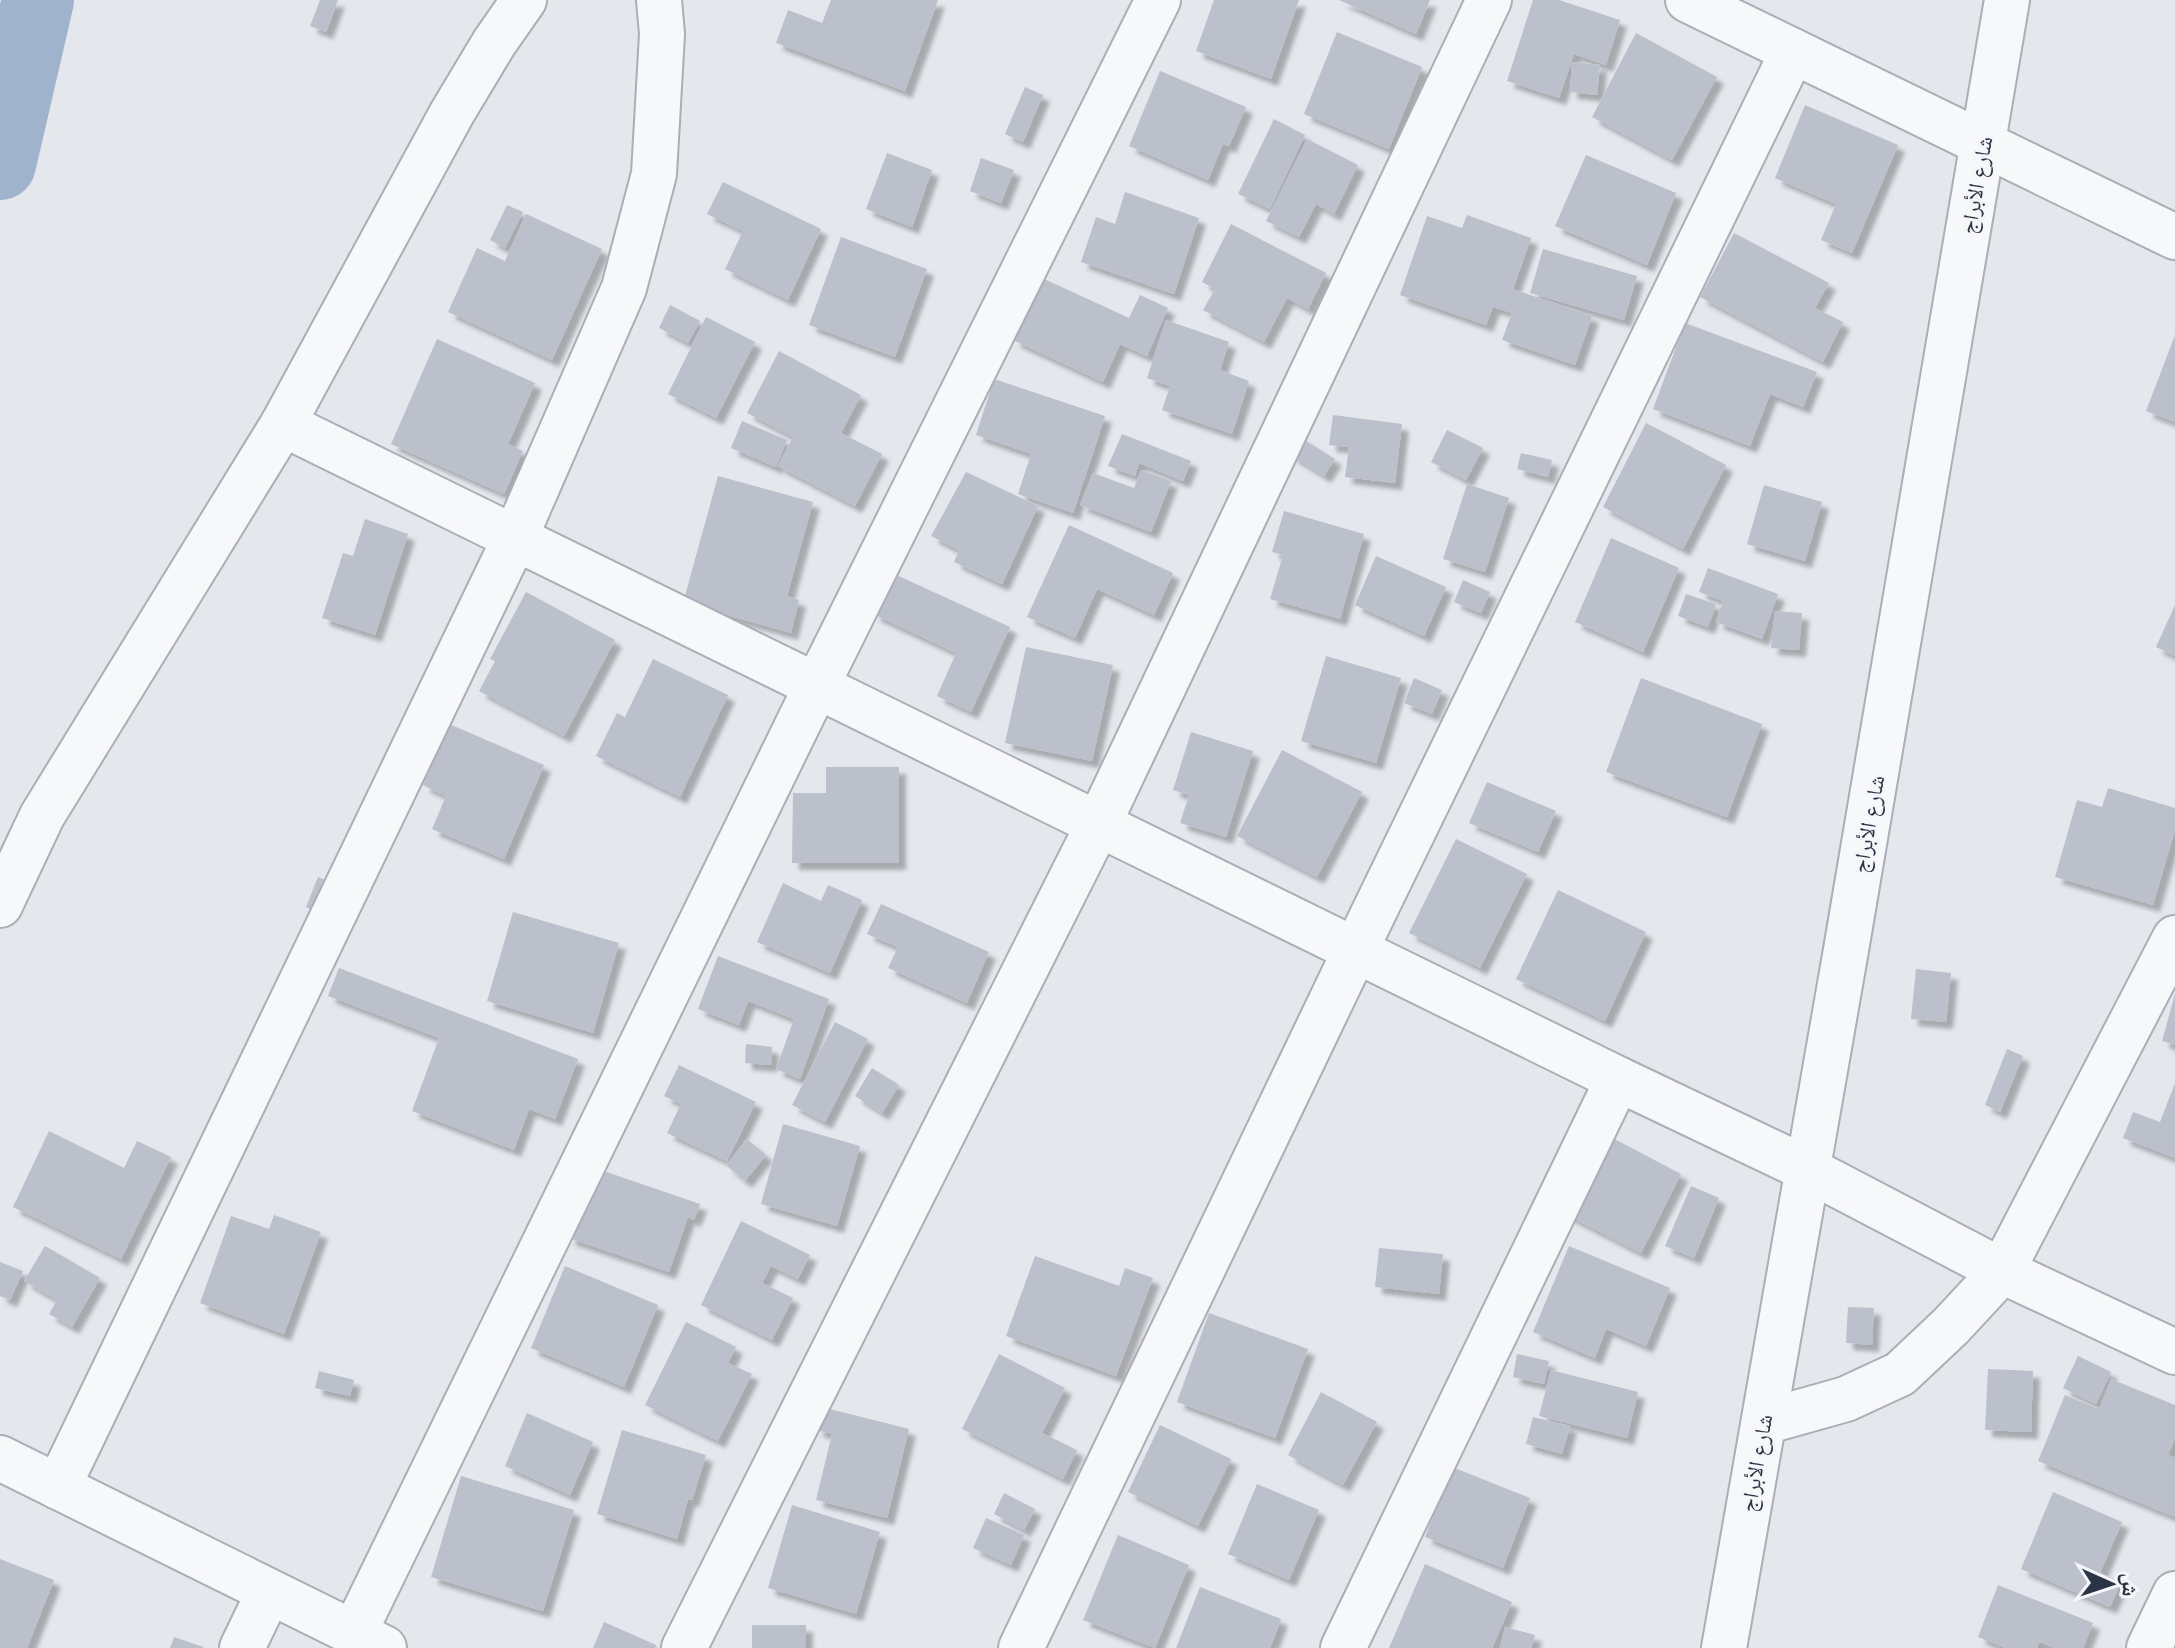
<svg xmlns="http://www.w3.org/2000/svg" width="2175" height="1648" viewBox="0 0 2175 1648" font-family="Quicksand,'Noto Naskh Arabic',sans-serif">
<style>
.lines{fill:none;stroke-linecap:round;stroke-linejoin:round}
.river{stroke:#9fb4cc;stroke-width:72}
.building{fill:#bbc0ca;filter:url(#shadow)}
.minor-casing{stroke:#a9aeb7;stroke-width:48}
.minor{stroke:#f7f8fa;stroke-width:44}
.labels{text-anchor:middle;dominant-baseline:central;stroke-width:6;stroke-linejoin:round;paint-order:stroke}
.street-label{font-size:22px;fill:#2b3445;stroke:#f4f6f9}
</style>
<defs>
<filter id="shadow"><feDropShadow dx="7" dy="7" stdDeviation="2" flood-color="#0004"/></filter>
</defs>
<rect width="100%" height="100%" fill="#e4e7ec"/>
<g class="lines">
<!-- river -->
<polyline class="river" points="0,164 38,0"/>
</g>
<!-- building -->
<g class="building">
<polygon points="320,0 338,0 326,32 310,26"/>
<polygon points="831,0 938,0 905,91 776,43 788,10 822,23"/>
<polygon points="1214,0 1299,0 1271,79 1196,51"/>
<polygon points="1339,0 1430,0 1416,34"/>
<polygon points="1533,0 1559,0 1620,20 1606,65 1574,54 1559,98 1507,81"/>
<polygon points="1337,32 1422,67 1389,149 1304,114"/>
<polygon points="1636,33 1717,77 1672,160 1592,117"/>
<polygon points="1572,62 1600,65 1597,95 1570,92"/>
<polygon points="1160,71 1246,107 1229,146 1223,144 1208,180 1129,146"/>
<polygon points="1025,87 1043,95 1023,142 1005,134"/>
<polygon points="1805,105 1898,145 1852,253 1821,240 1836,204 1775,178"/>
<polygon points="1274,119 1305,135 1270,209 1238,194"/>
<polygon points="1307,139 1358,165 1334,214 1316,204 1299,237 1266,221"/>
<polygon points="887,153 932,170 912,227 866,209"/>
<polygon points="1586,155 1676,193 1647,265 1555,226"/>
<polygon points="981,158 1014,170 1001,203 970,191"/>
<polygon points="723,182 821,229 788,300 725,269 743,231 707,214"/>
<polygon points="1125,192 1199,218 1174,294 1081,262 1096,217 1115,224"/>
<polygon points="507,205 523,212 505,248 490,240"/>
<polygon points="526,214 602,249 552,360 448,312 477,248 505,261"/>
<polygon points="1467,215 1531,238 1513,289 1592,316 1575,365 1502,340 1512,313 1493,307 1486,325 1400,295 1427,216 1462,228"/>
<polygon points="1231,224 1326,273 1308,309 1287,298 1264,342 1203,310 1215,289 1202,282"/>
<polygon points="1734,233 1829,283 1815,308 1843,322 1823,362 1700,297"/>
<polygon points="841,237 927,269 895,357 809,325"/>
<polygon points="1543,249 1637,276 1624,320 1530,293"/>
<polygon points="1042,278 1129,318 1140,295 1168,308 1147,356 1120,344 1103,382 1013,340"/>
<polygon points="670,305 700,321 688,343 659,328"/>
<polygon points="706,317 755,342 716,418 668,394"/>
<polygon points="1166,320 1229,342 1220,370 1249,381 1232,434 1162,410 1170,386 1147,378"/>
<polygon points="1685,323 1817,372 1803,407 1770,394 1750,446 1653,409"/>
<polygon points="2175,335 2175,422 2146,411"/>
<polygon points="437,339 535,383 508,444 523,451 504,494 391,444"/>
<polygon points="779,351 861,395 841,433 882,454 855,506 778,466 793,437 747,413"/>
<polygon points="994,379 1105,416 1073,513 1018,494 1031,454 976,435"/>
<polygon points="1333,415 1402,424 1395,483 1345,477 1349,447 1329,445"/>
<polygon points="742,421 787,440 776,467 731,448"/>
<polygon points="1646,423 1726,465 1683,549 1603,507"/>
<polygon points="1447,430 1483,448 1466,480 1431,462"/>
<polygon points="1122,434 1191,461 1183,481 1139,463 1135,476 1108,466"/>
<polygon points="1300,437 1335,459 1324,476 1289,454"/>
<polygon points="1521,453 1552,460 1548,477 1517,469"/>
<polygon points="1141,470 1171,481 1151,532 1080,505 1093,473 1134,488"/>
<polygon points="966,472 1038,506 1002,584 954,562 959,550 931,536"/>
<polygon points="718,476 813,502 787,596 799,600 791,633 683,603"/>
<polygon points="1467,484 1509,498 1485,572 1443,559"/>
<polygon points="1764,485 1822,502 1805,561 1747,544"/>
<polygon points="1284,511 1364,534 1340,619 1270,599 1283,555 1272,552"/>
<polygon points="365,519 408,534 375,635 322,618 343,553 353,556"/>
<polygon points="1069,525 1173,573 1154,615 1097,589 1075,638 1027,617"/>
<polygon points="1611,538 1679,568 1643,652 1575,622"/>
<polygon points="1376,556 1446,587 1424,636 1355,605"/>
<polygon points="1708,568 1778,594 1762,639 1716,622 1723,601 1699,592"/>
<polygon points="892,573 1010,627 971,712 937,696 956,653 873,614"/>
<polygon points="1463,580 1490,592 1481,613 1454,602"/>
<polygon points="526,592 615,640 564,736 479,691 495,661 490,659"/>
<polygon points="1686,594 1716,604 1708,627 1678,616"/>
<polygon points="2175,605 2175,656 2156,647"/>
<polygon points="1775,611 1802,613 1799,650 1771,648"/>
<polygon points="1026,647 1113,665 1092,761 1005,743"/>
<polygon points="1326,656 1401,678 1376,763 1301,741"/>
<polygon points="653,659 728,695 680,797 596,756 617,713 625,717"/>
<polygon points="1414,678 1442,690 1432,714 1404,703"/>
<polygon points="1641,678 1762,724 1727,817 1606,772"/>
<polygon points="449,724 544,765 504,859 432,829 446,796 423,785"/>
<polygon points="1191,732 1253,751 1226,837 1180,823 1189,795 1173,790"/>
<polygon points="1282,750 1362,792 1317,877 1237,836"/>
<polygon points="826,767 899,767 899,863 792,863 793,793 826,793"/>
<polygon points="1487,782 1556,811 1538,852 1469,823"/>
<polygon points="2108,788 2175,808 2175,830 2153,905 2055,877 2077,800 2102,807"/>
<polygon points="1456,839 1527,874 1480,968 1409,933"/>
<polygon points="318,877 333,883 322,914 306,907"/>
<polygon points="783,883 821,901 828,885 862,900 830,973 757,942"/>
<polygon points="1558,890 1646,932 1605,1021 1516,979"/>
<polygon points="881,904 989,952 967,1003 888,968 898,947 867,934"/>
<polygon points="513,912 619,943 593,1033 487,1001"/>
<polygon points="718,956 829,999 800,1079 776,1069 794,1019 748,1001 739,1025 698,1009"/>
<polygon points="339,968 578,1059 555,1119 529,1109 514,1150 412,1111 439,1038 328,996"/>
<polygon points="1916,969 1951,973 1946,1022 1911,1019"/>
<polygon points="2175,994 2175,1045 2162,1041"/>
<polygon points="835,1022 868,1039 825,1122 792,1105"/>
<polygon points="746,1044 772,1047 771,1065 745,1063"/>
<polygon points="2007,1049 2023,1056 2000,1112 1985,1105"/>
<polygon points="679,1065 756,1102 727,1161 667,1133 681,1104 664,1096"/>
<polygon points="872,1068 899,1085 882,1113 855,1096"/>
<polygon points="2175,1083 2175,1158 2123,1138 2133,1112 2160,1122"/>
<polygon points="783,1124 860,1146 837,1226 761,1204"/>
<polygon points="49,1131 124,1168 137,1141 171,1157 121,1259 13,1207"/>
<polygon points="1601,1132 1681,1174 1641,1253 1561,1212"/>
<polygon points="747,1139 766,1155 745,1181 726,1165"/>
<polygon points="592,1167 700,1204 694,1220 688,1217 669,1272 568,1238"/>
<polygon points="1691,1186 1719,1198 1694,1258 1665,1246"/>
<polygon points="274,1215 321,1232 284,1334 200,1303 231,1216 269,1229"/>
<polygon points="741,1221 810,1255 798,1279 771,1266 762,1283 793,1298 772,1340 701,1305"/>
<polygon points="45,1246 100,1278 72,1327 49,1314 57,1300 24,1281"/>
<polygon points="1569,1246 1670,1288 1646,1346 1606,1329 1595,1358 1533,1332"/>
<polygon points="1379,1248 1443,1254 1439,1294 1375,1287"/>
<polygon points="1035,1256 1119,1286 1125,1268 1153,1278 1116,1376 1006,1336"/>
<polygon points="0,1262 23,1271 10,1300 0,1296"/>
<polygon points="565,1266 658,1305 624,1387 531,1348"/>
<polygon points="1848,1307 1874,1308 1872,1345 1846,1343"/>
<polygon points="1209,1313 1308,1349 1275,1438 1177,1402"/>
<polygon points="686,1322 736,1347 728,1363 752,1374 718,1441 645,1405"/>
<polygon points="999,1354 1065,1388 1042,1433 1077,1450 1063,1479 962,1429"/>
<polygon points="1517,1354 1549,1361 1544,1384 1513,1377"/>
<polygon points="2078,1356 2111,1372 2096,1404 2063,1388"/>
<polygon points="1988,1369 2033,1371 2031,1432 1985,1430"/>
<polygon points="1551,1370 1638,1392 1627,1438 1539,1416"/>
<polygon points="319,1371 354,1380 350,1396 315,1388"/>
<polygon points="2111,1379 2175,1405 2175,1438 2168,1455 2175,1458 2175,1517 2038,1461 2065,1395 2099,1409"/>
<polygon points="1321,1392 1377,1422 1343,1485 1288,1455"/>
<polygon points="822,1407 909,1429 887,1518 816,1500 832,1434 816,1430"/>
<polygon points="527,1413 593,1442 570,1495 505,1466"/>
<polygon points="1533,1417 1570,1426 1562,1454 1526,1444"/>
<polygon points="1160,1425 1231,1459 1198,1526 1128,1492"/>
<polygon points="622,1430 706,1455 692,1500 688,1499 677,1539 597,1514"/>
<polygon points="1452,1467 1530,1498 1503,1568 1425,1537"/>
<polygon points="461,1476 574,1510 543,1611 431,1577"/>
<polygon points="1257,1484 1319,1510 1289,1580 1228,1554"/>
<polygon points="2053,1492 2122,1522 2100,1573 2121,1582 2110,1607 2021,1569"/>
<polygon points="1004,1493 1035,1509 1024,1530 994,1514"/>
<polygon points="792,1505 880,1532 856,1614 768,1588"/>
<polygon points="986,1518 1024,1535 1011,1565 973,1548"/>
<polygon points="1118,1535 1189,1565 1155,1648 1083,1620"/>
<polygon points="0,1559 54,1580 27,1648 0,1648"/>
<polygon points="1425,1564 1512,1602 1492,1648 1389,1648"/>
<polygon points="1998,1585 2093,1623 2083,1648 2055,1648 2039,1642 2037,1648 2006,1648 1978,1637"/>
<polygon points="1200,1587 1281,1619 1270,1648 1176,1648"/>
<polygon points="604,1622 656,1645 655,1648 593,1648"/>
<rect x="752" y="1625" width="54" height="23"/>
<polygon points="1505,1627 1535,1635 1531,1648 1500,1648"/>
<polygon points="174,1637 203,1647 203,1648 170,1648"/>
</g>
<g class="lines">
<defs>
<g id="minor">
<polyline points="1688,0 2175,237"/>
<polyline points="283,424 1618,1079"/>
<polyline points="0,905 42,816 283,424 452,113 494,43 524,0"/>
<polyline points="1764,1422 1846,1399 1900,1374 1951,1326 2002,1271 2175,938"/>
<polyline points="0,1458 384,1648"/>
<polyline points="58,1487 515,538 624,288 654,174 662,34 659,0"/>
<polyline points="354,1633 816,687 1158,0"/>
<polyline points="242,1648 269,1592"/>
<polyline points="684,1648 1098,825 1489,0"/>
<polyline points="1021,1648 1355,951 1793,51"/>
<polyline points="1343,1648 1618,1079 1807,1169 2002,1271 2175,1352"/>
<polyline points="1724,1648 1846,950 2007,0"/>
<polyline points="2149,1648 2175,1594"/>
</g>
</defs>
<!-- minor casing -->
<use href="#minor" class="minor-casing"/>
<!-- minor -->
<use href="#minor" class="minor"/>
</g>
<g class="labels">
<!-- street labels -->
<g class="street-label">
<text transform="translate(1976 185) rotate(-80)">شارع الأبراج</text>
<text transform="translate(1868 824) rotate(-80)">شارع الأبراج</text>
<text transform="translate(1756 1463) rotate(-80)">شارع الأبراج</text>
</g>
</g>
<!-- north arrow -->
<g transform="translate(2111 1584) rotate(93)" stroke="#f4f6f9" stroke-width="6" paint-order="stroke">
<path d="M0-6L14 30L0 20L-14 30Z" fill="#2b3445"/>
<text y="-12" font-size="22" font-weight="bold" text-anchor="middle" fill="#2b3445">ش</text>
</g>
</svg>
